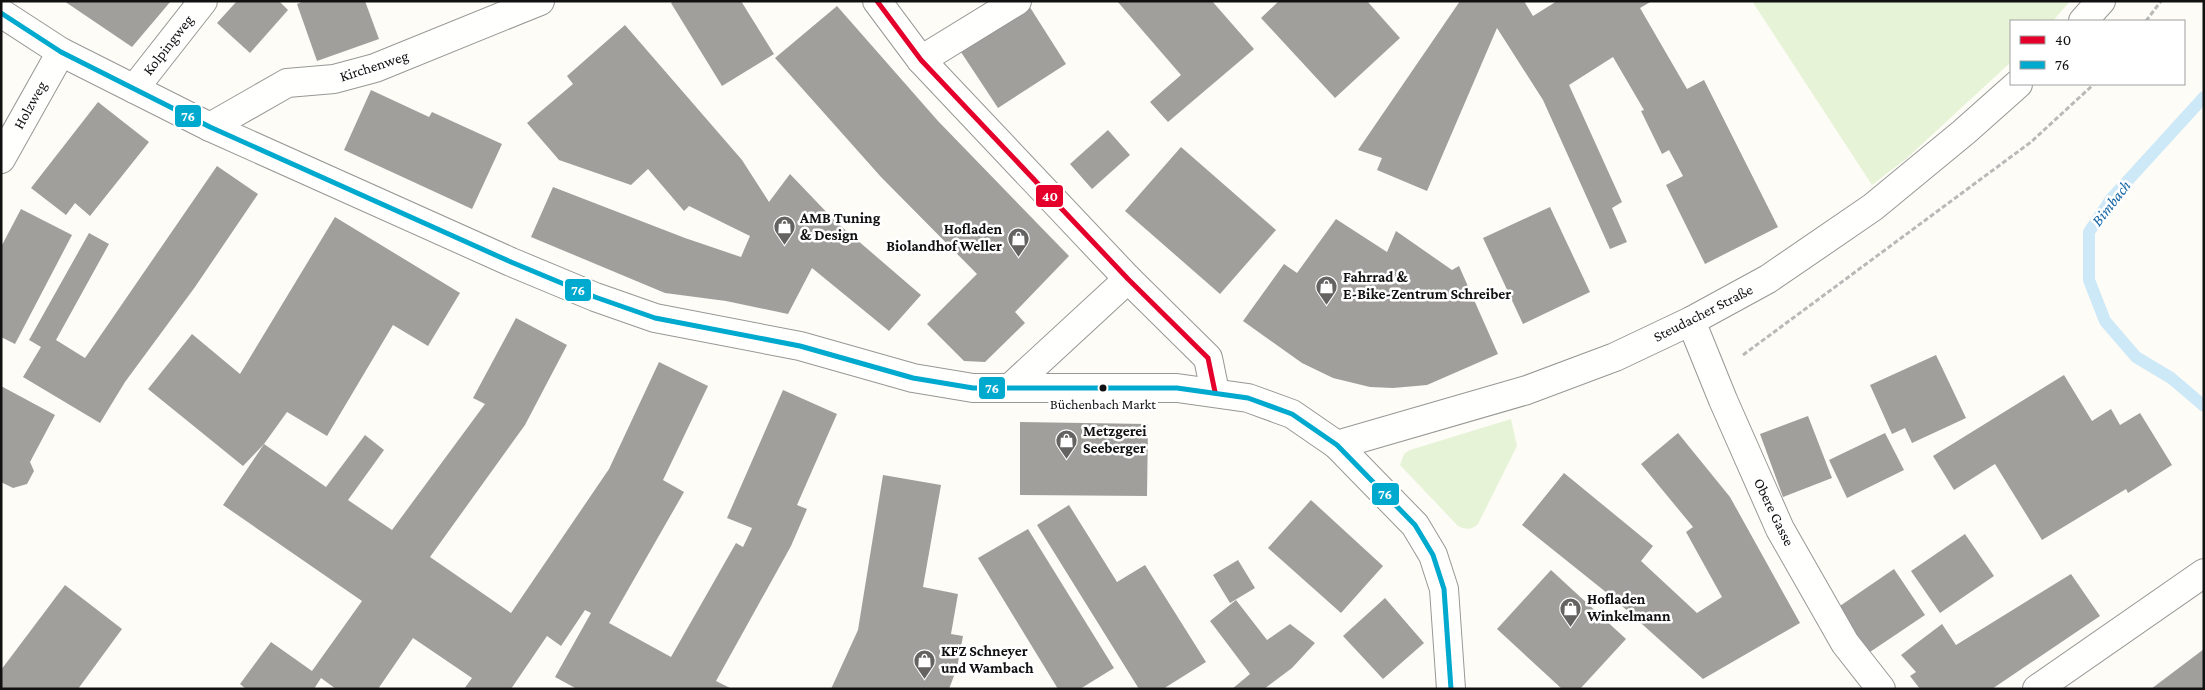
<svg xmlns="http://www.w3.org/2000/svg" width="2205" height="690" viewBox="0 0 2205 690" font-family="'Crimson Pro',serif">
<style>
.green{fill:#e7f3d7}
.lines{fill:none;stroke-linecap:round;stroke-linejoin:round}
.stream{stroke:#cde8f7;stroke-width:12}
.building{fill:#a19f9c}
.minor-casing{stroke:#979795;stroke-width:30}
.path{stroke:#b9b9b8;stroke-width:3;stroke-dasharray:5 2.5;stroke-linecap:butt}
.minor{stroke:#fffffe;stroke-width:28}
.bus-1-casing{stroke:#fff;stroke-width:9}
.bus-2-casing{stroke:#fff;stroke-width:9}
.bus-1{stroke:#e4002b;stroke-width:5}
.bus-2{stroke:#00a9ce;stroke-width:5}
.bus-dot{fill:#111;stroke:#fff;stroke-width:2}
.labels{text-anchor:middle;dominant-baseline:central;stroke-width:5;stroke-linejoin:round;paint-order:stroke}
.bus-label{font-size:14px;fill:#111;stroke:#fff}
.street-label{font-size:15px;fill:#111;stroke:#fff}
.poi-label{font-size:15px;font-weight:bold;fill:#111;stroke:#fff;text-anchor:start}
.water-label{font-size:16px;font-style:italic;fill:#1768a6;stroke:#fff}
.line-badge{stroke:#fff;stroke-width:2}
.badge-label{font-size:14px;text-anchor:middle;font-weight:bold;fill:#fff}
</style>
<rect width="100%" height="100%" fill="#fdfcf7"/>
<!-- green -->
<g class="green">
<polygon points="1752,1 2070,1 2053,21 2011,21 2011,62 1907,158 1872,185"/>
<path d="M 1511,419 L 1517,446 L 1478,524 C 1471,530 1466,530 1458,526 L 1400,465 L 1404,454 L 1410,450 Z"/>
</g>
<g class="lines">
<!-- stream -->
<polyline class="stream" points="2204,97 2111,199 2089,232 2089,280 2105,321 2136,357 2171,378 2204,406"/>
</g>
<!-- building -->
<g class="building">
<polygon points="64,1 171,1 132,47"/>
<polygon points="237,1 279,1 288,10 250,53 217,23"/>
<polygon points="304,1 365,1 379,39 317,61 297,4"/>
<polygon points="674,1 741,1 774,54 722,86 671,3"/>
<polygon points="1026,1 1066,64 998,108 957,46"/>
<polygon points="1117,1 1212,1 1254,49 1168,122 1150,102 1181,75"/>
<polygon points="1279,1 1367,1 1400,38 1335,98 1261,18"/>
<polygon points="1460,1 1524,1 1533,16 1557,1 1652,1 1640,8 1687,89 1704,80 1778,227 1705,264 1666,185 1683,176 1669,150 1662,154 1641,111 1644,110 1613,57 1569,85 1622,202 1612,208 1627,242 1610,249 1543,100 1497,28 1427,191 1377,170 1382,158 1358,150"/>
<polygon points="837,6 938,121 1069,256 1015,312 1025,323 985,362 964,361 927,324 977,274 881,177 775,58"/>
<polygon points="625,25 742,160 769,202 790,174 835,221 921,295 889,331 812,268 788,314 726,301 665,293 531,237 553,187 685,238 741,257 750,236 689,206 684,211 648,169 631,185 559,160 527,123 573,84 567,76"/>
<polygon points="371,90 429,117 432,112 502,144 472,209 344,150"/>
<polygon points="98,102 149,142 90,216 75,203 66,215 31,188"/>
<polygon points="1108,130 1130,155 1092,189 1070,164"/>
<polygon points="1181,147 1276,230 1220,294 1125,211"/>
<polygon points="217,166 258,194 195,287 125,382 100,423 23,377 41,347 29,340 89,233 109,244 56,340 85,358"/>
<polygon points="1550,207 1590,292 1523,324 1483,238"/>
<polygon points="21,209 72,235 15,344 1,337 1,247"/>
<polygon points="335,217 460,293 428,346 393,325 327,436 287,412 264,444 243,466 148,389 192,334 240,374"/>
<polygon points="1336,219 1387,252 1396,231 1452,270 1459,266 1498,354 1427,385 1393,388 1370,387 1333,378 1302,363 1243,321 1284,264 1297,273"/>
<polygon points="516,318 567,345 525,425 430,557 511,613 609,469 659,362 708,386 663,480 684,492 609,623 671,657 736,543 743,547 752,528 727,518 783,390 837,414 797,505 807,509 791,546 716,681 732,689 577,689 555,677 591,613 585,610 561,646 547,636 511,689 464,689 472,678 413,638 378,689 336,689 321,678 314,689 246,689 240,684 271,642 312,671 362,601 223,505 264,444 326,487 365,435 384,450 348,500 392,530 485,404 473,398"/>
<polygon points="1936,355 1966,418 1912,443 1905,428 1892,434 1870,385"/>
<polygon points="2064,375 2092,421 2111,409 2120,425 2140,413 2172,465 2128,493 2126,489 2042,540 1995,464 1954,490 1933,456"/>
<polygon points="1,386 55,415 30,462 34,471 27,484 13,488 1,482"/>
<polygon points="1808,416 1832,478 1783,497 1760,434"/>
<polygon points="1020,422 1148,424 1147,496 1020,495"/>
<polygon points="1678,433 1730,497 1800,623 1703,679 1612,597 1522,525 1564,473 1653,546 1641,561 1697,613 1722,597 1686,532 1693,527 1641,464"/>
<polygon points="1885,433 1904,470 1847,498 1829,460"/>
<polygon points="883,475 941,485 923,587 958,594 951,634 963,636 957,668 949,689 831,689 858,630"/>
<polygon points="1311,500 1383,566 1341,613 1268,548"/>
<polygon points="1069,505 1117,582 1145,565 1206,662 1163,689 1139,689 1037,525"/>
<polygon points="1028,529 1114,668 1080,689 1058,689 978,558"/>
<polygon points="1965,534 1994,576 1940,613 1911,571"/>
<polygon points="1238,560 1255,588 1230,603 1213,575"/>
<polygon points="1894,569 1925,615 1867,654 1837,608"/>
<polygon points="1551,570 1626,639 1580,689 1562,689 1497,629"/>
<polygon points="2071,574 2100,616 1992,689 1920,689 1910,676 1916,672 1901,655 1942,624 1956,645"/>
<polygon points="65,585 122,629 78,689 1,689 1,670"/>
<polygon points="1385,598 1424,643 1383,679 1343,636"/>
<polygon points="1236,600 1267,640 1290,624 1315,643 1292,668 1264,689 1232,689 1250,674 1210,621"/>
<polygon points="2204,649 2204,689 2151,689"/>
</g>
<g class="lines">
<defs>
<g id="minor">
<polyline points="877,1 921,60 1128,279 1208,358 1215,392"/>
<polyline points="1,13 61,52 210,127 511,262 595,297 655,318 800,346 913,378 973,388 1177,388 1248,398 1292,414 1337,445 1415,525 1433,555 1444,589 1451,689"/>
<polyline points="2083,21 2101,1"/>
<polyline points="921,60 1017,1"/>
<polyline points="134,89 203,1"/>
<polyline points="210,127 287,83 334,79 375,68 540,1"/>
<polyline points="1,159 61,52"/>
<polyline points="1691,321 1723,400 1780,529 1845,643 1881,689"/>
<polyline points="1011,387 1128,279"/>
<polyline points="1337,445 1527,390 1615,357 1691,321 1768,279 1873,207 1964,132 2018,84"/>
<polyline points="2037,689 2204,573"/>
</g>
</defs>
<!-- minor casing -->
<use href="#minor" class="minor-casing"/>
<!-- path -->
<g class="path">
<polyline points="2146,21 2161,1"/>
<polyline points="1743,355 2031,142 2094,84"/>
</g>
<!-- minor -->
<use href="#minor" class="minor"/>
<defs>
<polyline id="bus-1" points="877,1 921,60 1128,279 1208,358 1215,392"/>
<polyline id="bus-2" points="1,13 61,52 210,127 511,262 595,297 655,318 800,346 913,378 973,388 1177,388 1248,398 1292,414 1337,445 1415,525 1433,555 1444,589 1451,689"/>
</defs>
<!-- bus-1 casing -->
<use href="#bus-1" class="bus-1-casing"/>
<!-- bus-2 casing -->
<use href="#bus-2" class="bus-2-casing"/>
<!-- bus-1 -->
<use href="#bus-1" class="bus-1"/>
<!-- bus-2 -->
<use href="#bus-2" class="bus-2"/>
</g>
<!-- icons -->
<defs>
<symbol id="shop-pin" viewBox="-11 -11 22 30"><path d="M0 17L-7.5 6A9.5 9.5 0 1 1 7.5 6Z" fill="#646362" stroke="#fff"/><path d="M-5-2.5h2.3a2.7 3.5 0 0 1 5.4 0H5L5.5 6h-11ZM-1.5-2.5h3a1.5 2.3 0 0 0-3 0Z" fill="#fff"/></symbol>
</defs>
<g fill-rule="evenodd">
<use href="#shop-pin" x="772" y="214" width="25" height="34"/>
<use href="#shop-pin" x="1006" y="226" width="25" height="34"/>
<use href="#shop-pin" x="1314" y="274" width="25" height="34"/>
<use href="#shop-pin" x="1054" y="428" width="25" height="34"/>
<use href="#shop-pin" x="1558" y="596" width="25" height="34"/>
<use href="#shop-pin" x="912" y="648" width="25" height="34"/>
</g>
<!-- markers -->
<circle class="bus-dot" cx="1103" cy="388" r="4.5"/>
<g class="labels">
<!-- bus labels -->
<g class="bus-label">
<text x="1103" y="404">Büchenbach Markt</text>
</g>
<!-- street labels -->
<g class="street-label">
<text transform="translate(168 45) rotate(-52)">Kolpingweg</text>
<text transform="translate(374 66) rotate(-18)">Kirchenweg</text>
<text transform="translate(30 105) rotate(-61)">Holzweg</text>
<text transform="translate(1703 313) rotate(-27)">Steudacher Straße</text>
<text transform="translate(1774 512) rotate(64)">Obere Gasse</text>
</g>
<!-- poi labels -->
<g class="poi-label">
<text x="800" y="218">AMB Tuning<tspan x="800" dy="17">&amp; Design</tspan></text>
<text x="1002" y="229" text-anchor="end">Hofladen<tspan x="1002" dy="17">Biolandhof Weller</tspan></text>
<text x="1343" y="277">Fahrrad &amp;<tspan x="1343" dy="17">E-Bike-Zentrum Schreiber</tspan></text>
<text x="1083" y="431">Metzgerei<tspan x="1083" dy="17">Seeberger</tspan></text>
<text x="1587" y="599">Hofladen<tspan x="1587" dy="17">Winkelmann</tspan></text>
<text x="941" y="651">KFZ Schneyer<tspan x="941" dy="17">und Wambach</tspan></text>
</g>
<!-- water labels -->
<g class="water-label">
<text transform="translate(2111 203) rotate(-52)">Bimbach</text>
</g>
</g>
<g class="line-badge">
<rect x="174" y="104" width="28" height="24" rx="5" fill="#00a9ce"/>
<rect x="1035" y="184" width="29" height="24" rx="5" fill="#e4002b"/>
<rect x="564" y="278" width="28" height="24" rx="5" fill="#00a9ce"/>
<rect x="978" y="376" width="28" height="24" rx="5" fill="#00a9ce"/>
<rect x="1371" y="482" width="29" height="24" rx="5" fill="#00a9ce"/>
</g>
<g class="badge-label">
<text x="188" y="121">76</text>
<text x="1050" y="201">40</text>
<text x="578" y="295">76</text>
<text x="992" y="393">76</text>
<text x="1385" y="499">76</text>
</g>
<!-- border -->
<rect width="2205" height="690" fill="none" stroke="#111111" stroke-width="5"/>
<!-- legend -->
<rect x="2010" y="20" width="175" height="65" fill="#ffffff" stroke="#a0a0a0"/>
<rect x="2020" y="36" width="25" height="8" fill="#e4002b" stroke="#a0a0a0"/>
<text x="2055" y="45" font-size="15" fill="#111111">40</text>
<rect x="2020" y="61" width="25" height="8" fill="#00a9ce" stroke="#a0a0a0"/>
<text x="2055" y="70" font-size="15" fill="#111111">76</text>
</svg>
